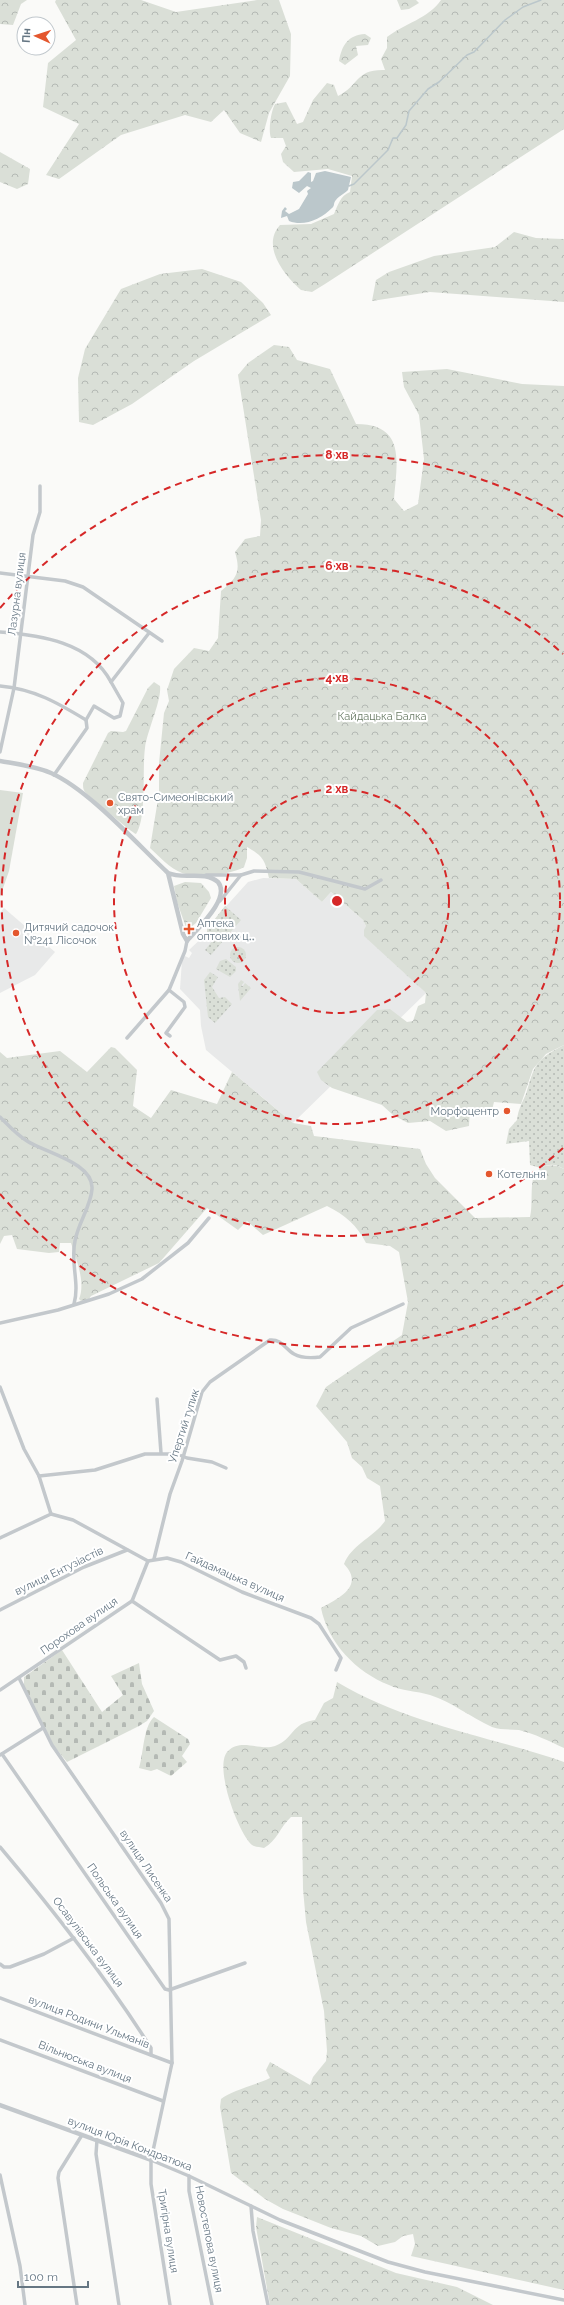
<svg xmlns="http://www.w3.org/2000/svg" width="564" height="2305" viewBox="0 0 564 2305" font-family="Raleway,sans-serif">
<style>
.built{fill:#e8e9e9}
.grass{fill:url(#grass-dots)}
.forest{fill:url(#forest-crowns)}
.cemetery{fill:url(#cemetery-stones)}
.park{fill:#dadfd7}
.water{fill:#bbc7cb}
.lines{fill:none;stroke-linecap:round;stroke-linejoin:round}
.stream{stroke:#bbc7cb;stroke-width:1.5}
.minor{stroke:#c3c8cc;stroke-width:3.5}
.tertiary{stroke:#c3c8cc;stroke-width:4.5}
.ring{fill:none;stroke:#d62828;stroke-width:2;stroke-dasharray:7 5}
.poi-dot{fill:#e4572e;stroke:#fff;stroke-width:1.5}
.labels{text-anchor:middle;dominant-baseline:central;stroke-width:4;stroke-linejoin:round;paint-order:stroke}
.street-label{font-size:11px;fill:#657683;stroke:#fff}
.park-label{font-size:11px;fill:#687a64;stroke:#fff}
.poi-label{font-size:11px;fill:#657683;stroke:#fff;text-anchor:start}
.centre{fill:#d62828;stroke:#fff;stroke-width:2}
.ring-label{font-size:12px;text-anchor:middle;font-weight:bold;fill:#d62828;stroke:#fff;stroke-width:4;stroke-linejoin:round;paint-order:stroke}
</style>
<defs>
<pattern id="grass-dots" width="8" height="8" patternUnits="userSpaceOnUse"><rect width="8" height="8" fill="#dadfd7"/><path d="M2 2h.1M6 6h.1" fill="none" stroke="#b4b9b4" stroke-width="1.8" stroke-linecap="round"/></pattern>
<pattern id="forest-crowns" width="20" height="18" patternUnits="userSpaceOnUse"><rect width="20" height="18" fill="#dadfd7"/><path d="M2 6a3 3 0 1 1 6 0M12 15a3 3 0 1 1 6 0" fill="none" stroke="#b4b9b4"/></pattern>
<pattern id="cemetery-stones" width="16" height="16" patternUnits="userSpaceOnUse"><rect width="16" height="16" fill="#dadfd7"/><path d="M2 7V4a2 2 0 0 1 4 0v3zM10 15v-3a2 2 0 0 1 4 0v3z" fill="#b4b9b4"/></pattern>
</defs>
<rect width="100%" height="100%" fill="#fafaf8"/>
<!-- built -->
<g class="built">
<polygon points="263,878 296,879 322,902 331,892 363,920 366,926 365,936 426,993 293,1123 206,1050 201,1026 200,1010 180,989 182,960 185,956 189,958 192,953 189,950 207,933 207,929 220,913 248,882"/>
<polygon points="4,908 55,952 35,975 0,993 0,913"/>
</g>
<!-- grass -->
<g class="grass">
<polygon points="225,906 241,920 211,955 205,950 213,940 207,933 207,929"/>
<circle cx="238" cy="955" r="8"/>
<polygon points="226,959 236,967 236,971 230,977 216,969 220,961"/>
<polygon points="210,972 218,977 212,987 219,998 225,997 232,1004 215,1023 208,1017 204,980"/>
<polygon points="241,980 244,982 241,986 243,986 245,983 251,988 240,1001 238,984"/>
<path d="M 564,1045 L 564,1169 C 555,1164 550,1163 541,1168 L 530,1165 L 529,1141 L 506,1144 L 509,1129 L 517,1120 C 518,1110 522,1103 526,1094 C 535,1064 535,1060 564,1045 Z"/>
</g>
<!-- forest -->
<g class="forest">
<polygon points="0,0 27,0 21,4 13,25 0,24"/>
<polygon points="56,0 141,0 176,12 257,0 279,0 291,34 290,76 269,113 261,142 240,133 224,110 211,122 185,115 121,135 59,179 46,175 79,124 43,107 48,63 76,40 55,2"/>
<polygon points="397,0 416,0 419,3 409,9 401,10"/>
<path d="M 441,0 L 564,0 L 564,129 L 325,284 L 312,292 L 301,290 C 284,275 261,246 280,225 L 311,224 L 334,214 C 338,205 340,196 350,192 L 352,176 L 328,169 L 294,172 L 283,162 L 281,154 L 286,146 L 283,138 L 271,138 C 268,131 271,111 275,104 L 286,102 L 297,124 L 303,122 L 313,100 L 327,83 L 334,85 L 338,96 C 360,85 355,69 385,70 L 381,59 L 387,48 L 387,37 C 404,24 429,18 441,0 Z"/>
<path d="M 365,34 L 371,38 L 368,45 L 356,46 L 358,55 L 345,65 L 339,61 C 342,45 348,35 365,34 Z"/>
<polygon points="0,152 30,169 28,184 17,189 0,182"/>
<polygon points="514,232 536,238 564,239 564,302 430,292 372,301 376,280 389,272 434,256 495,247"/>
<polygon points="202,269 241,282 263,303 271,315 194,361 132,404 93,425 79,422 78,378 85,349 121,289 160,274"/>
<path d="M 274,345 L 289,347 L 297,360 L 330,369 L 356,424 C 406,424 397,462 394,499 L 404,511 L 418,504 L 424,459 L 419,415 L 404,387 L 402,372 L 447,369 L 522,384 L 564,386 L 564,1045 L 546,1054 L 533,1069 L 521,1104 L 494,1102 L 491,1114 L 470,1107 L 469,1126 L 446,1131 L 430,1121 L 408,1123 L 393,1115 L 382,1105 L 332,1088 L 321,1080 L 317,1072 L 377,1010 L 390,1009 L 407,1022 L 413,1021 L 418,1006 L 425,1003 L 426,993 L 364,936 L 364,930 L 366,926 L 363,920 L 331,892 L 322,902 L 296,879 L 269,878 C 265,860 263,856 247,847 L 247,858 L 244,867 C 231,875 196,878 182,873 C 169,868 160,857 150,848 L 159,793 L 159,763 L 164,713 L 169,701 L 167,690 L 174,669 L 194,648 L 209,651 L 218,638 L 221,591 C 237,578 241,572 235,552 L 245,539 L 260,536 L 261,520 L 238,375 L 248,363 Z"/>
<path d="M 154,682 L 160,686 C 162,700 147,731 145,748 C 142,769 147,819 136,834 C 132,833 90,797 85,792 C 83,789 83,787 83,783 L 108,733 L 111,731 L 123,732 L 126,731 L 148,688 Z"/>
<polygon points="185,882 201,883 209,892 211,898 196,923 187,930 177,902 174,886"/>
<path d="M 111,1047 L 115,1048 L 137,1070 L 133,1106 L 151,1118 L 171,1090 L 217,1104 L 232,1072 L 293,1123 L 311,1126 L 314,1136 L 420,1149 L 426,1164 L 435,1178 L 475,1218 L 530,1217 C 533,1206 530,1185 534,1176 C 540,1163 554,1163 564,1169 L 564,1748 C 549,1741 535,1734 519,1730 C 510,1729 500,1730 492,1727 C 470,1717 452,1702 430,1695 C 417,1691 401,1691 389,1685 C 356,1672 328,1643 321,1608 C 339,1598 365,1586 344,1564 C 352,1544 373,1538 385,1521 L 380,1486 L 367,1478 L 362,1467 L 352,1458 L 347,1442 L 316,1406 L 326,1387 L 402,1335 L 408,1302 L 399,1252 L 390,1246 L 366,1243 C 357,1225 345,1215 327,1206 L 263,1235 L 247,1221 L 238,1230 L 207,1208 L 159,1263 L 91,1296 L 89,1299 L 81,1301 L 79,1299 C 86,1282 76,1259 71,1243 L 60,1243 L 59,1252 L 49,1253 L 17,1249 L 12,1235 L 4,1236 L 0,1244 L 0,1052 L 7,1058 L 60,1051 L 87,1072 Z"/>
<path d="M 337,1682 C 407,1724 489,1736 564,1762 L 564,2290 L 411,2256 L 415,2244 L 413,2234 L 403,2236 L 395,2242 L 378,2246 L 361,2236 L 331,2228 L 283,2209 L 265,2199 L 231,2173 L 220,2107 L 221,2099 C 230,2091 256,2085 270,2078 L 266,2070 L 270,2062 L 310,2085 L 313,2077 L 326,2061 L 327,2051 L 324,2011 L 306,1922 L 303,1889 L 302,1817 L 291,1817 C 280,1827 277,1841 264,1848 C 260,1847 255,1847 252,1845 C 238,1833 213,1765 228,1751 C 241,1738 260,1751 275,1746 C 294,1739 291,1723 315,1720 L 324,1703 L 333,1698 Z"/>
<polygon points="257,2217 396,2273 457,2287 493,2305 270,2305 256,2227"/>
</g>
<!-- cemetery -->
<g class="cemetery">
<polygon points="62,1650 102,1712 123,1695 111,1676 139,1663 142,1684 154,1711 147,1721 139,1726 67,1762 53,1745 24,1686 24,1677"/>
<path d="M 154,1717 L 188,1739 L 190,1744 L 182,1756 L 187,1762 L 171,1776 L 157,1769 L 151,1771 L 139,1768 C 144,1752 143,1727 154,1717 Z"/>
</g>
<!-- park -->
<polygon class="park" points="0,790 23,793 9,871 0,897"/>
<!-- water -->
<path class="water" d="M 325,171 L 351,177 L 348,190 C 345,193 338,197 336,200 C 333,203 335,206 332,208 C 321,219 304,227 289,221 L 287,216 L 281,218 L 282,211 L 285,207 L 287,209 L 285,211 L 289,214 L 299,209 L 308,194 L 307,191 L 311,188 L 307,186 L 299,193 L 292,188 L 293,182 L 299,181 L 308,172 L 311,173 L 311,182 L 313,181 L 316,173 Z"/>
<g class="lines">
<!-- stream -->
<polyline class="stream" points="349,186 354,184 388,150 393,138 397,138 406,125 409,111 428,89 439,82 467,55 474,52 505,20 523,7 541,0"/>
<!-- minor -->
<g class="minor">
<polyline points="0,573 65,581 83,587 162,641"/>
<path d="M 0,632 C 40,635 90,642 111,682"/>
<path d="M 0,686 C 34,689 58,703 86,720"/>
<polyline points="0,752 14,688 33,535 40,512 40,486"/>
<polyline points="54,775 87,728 86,720 94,706 114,718 120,716 123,703 111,682 149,633"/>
<polyline points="206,875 241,875"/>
<polyline points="220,901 241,875 254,871 299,872 365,889 381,880"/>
<polyline points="169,990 184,1002 185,1007 166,1033 170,1036"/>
<polyline points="127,1038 169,990 185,951 187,941"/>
<path d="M 0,1117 C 8,1125 17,1135 27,1141 C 46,1153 94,1163 92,1189 C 91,1206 78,1223 75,1241 C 70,1262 80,1283 74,1304"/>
<polyline points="0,1323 58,1310 109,1294 142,1279 188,1243 209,1218"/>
<polyline points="0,1387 24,1449 39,1476 51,1514"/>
<polyline points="157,1399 161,1453"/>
<polyline points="39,1476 95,1470 145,1454 177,1454 187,1458 212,1462 226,1468"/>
<polyline points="0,1538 51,1514 73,1520 148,1561 167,1558 181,1562 242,1592 311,1618 319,1624 341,1658 336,1670"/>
<path d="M 154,1559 L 170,1494 L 182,1461 L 202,1392 L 210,1382 L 270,1340 C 282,1339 285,1349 294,1354 C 301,1358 312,1358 320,1357 L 351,1328 L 403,1304"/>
<polyline points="132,1601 148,1561"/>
<polyline points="0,1610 84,1567 127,1550"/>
<polyline points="19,1678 52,1745 161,1903 169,1919 172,2063 151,2160 151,2184 170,2305"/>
<polyline points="0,1690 132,1601 220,1660 236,1656 244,1662 246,1668"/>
<polyline points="2,1754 165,1989 169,1990 245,1963"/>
<polyline points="0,1755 43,1728"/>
<path d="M 0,1847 C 54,1911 106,1977 151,2048 L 151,2055"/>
<polyline points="0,1964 4,1967 10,1967 44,1954 74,1938"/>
<polyline points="0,1998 172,2063"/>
<polyline points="0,2040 163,2101"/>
<polyline points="97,2140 96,2154 119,2305"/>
<polyline points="151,2160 189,2176 280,2220 388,2262 425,2272 564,2300"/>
<polyline points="0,2175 20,2266 25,2305"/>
<polyline points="189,2176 189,2191 212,2305"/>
<polyline points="251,2206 253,2231 268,2305"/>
<polyline points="77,2305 58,2178 59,2172 82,2135"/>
</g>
<!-- tertiary -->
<g class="tertiary">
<path d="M 0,761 C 17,764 35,766 51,773 C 89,790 137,844 168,873 C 184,880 204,870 218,882 C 231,898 198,928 187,941 L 183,934 L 168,873"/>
<polyline points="0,2105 151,2160"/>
</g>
</g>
<!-- distance rings -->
<g class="ring">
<circle cx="337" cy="901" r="112"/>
<circle cx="337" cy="901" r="223"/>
<path d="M563 1148A335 335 0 1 1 563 654"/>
<path d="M563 1285A446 446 0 0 1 0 1194M0 608A446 446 0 0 1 563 517"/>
</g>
<!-- markers -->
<g class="poi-dot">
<circle cx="110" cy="803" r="4"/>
<path d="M187 923h4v4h4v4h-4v4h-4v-4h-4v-4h4z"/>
<circle cx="16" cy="933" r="4"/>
<circle cx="507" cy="1111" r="4"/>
<circle cx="489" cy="1174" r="4"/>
</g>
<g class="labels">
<!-- street labels -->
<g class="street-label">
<text transform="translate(17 594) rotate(-83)">Лазурна вулиця</text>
<text transform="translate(184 1426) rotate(-72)">Упертий тупик</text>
<text transform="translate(59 1571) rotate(-26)">вулиця Ентузіастів</text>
<text transform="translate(235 1577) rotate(24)">Гайдамацька вулиця</text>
<text transform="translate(79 1626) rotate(-35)">Порохова вулиця</text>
<text transform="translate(146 1866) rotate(56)">вулиця Лисенка</text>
<text transform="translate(115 1901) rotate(55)">Польська вулиця</text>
<text transform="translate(88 1942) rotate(53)">Осавулівська вулиця</text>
<text transform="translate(89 2022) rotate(21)">вулиця Родини Ульманів</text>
<text transform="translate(85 2062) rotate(21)">Вільнюська вулиця</text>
<text transform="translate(130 2144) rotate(21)">вулиця Юрія Кондратюка</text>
<text transform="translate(168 2231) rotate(81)">Тригірна вулиця</text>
<text transform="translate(209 2239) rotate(79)">Новостепова вулиця</text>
</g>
<!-- park labels -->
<g class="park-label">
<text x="382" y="716">Кайдацька Балка</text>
</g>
<!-- poi labels -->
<g class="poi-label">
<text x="118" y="797">Свято-Симеонівський<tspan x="118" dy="13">храм</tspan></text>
<text x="197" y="923">Аптека<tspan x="197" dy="13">оптових ц‥</tspan></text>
<text x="24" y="927">Дитячий садочок<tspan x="24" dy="13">№241 Лісочок</tspan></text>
<text x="499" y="1111" text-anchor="end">Морфоцентр</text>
<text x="497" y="1174">Котельня</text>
</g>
</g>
<circle cx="337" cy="901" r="6" class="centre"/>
<g class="ring-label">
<text x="337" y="459">8 хв</text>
<text x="337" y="570">6 хв</text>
<text x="337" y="682">4 хв</text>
<text x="337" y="793">2 хв</text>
</g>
<!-- north arrow -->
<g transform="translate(36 36) rotate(273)"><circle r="19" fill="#ffffff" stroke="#c1c8cd"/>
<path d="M0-3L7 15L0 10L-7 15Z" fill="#e4572e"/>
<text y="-6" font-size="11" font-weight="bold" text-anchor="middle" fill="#657683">Пн</text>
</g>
<!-- scale -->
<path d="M18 2281v6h70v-6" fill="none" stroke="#657683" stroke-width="2"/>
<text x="24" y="2281" font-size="12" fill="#657683" stroke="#ffffff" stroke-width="3" paint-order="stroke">100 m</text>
</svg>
